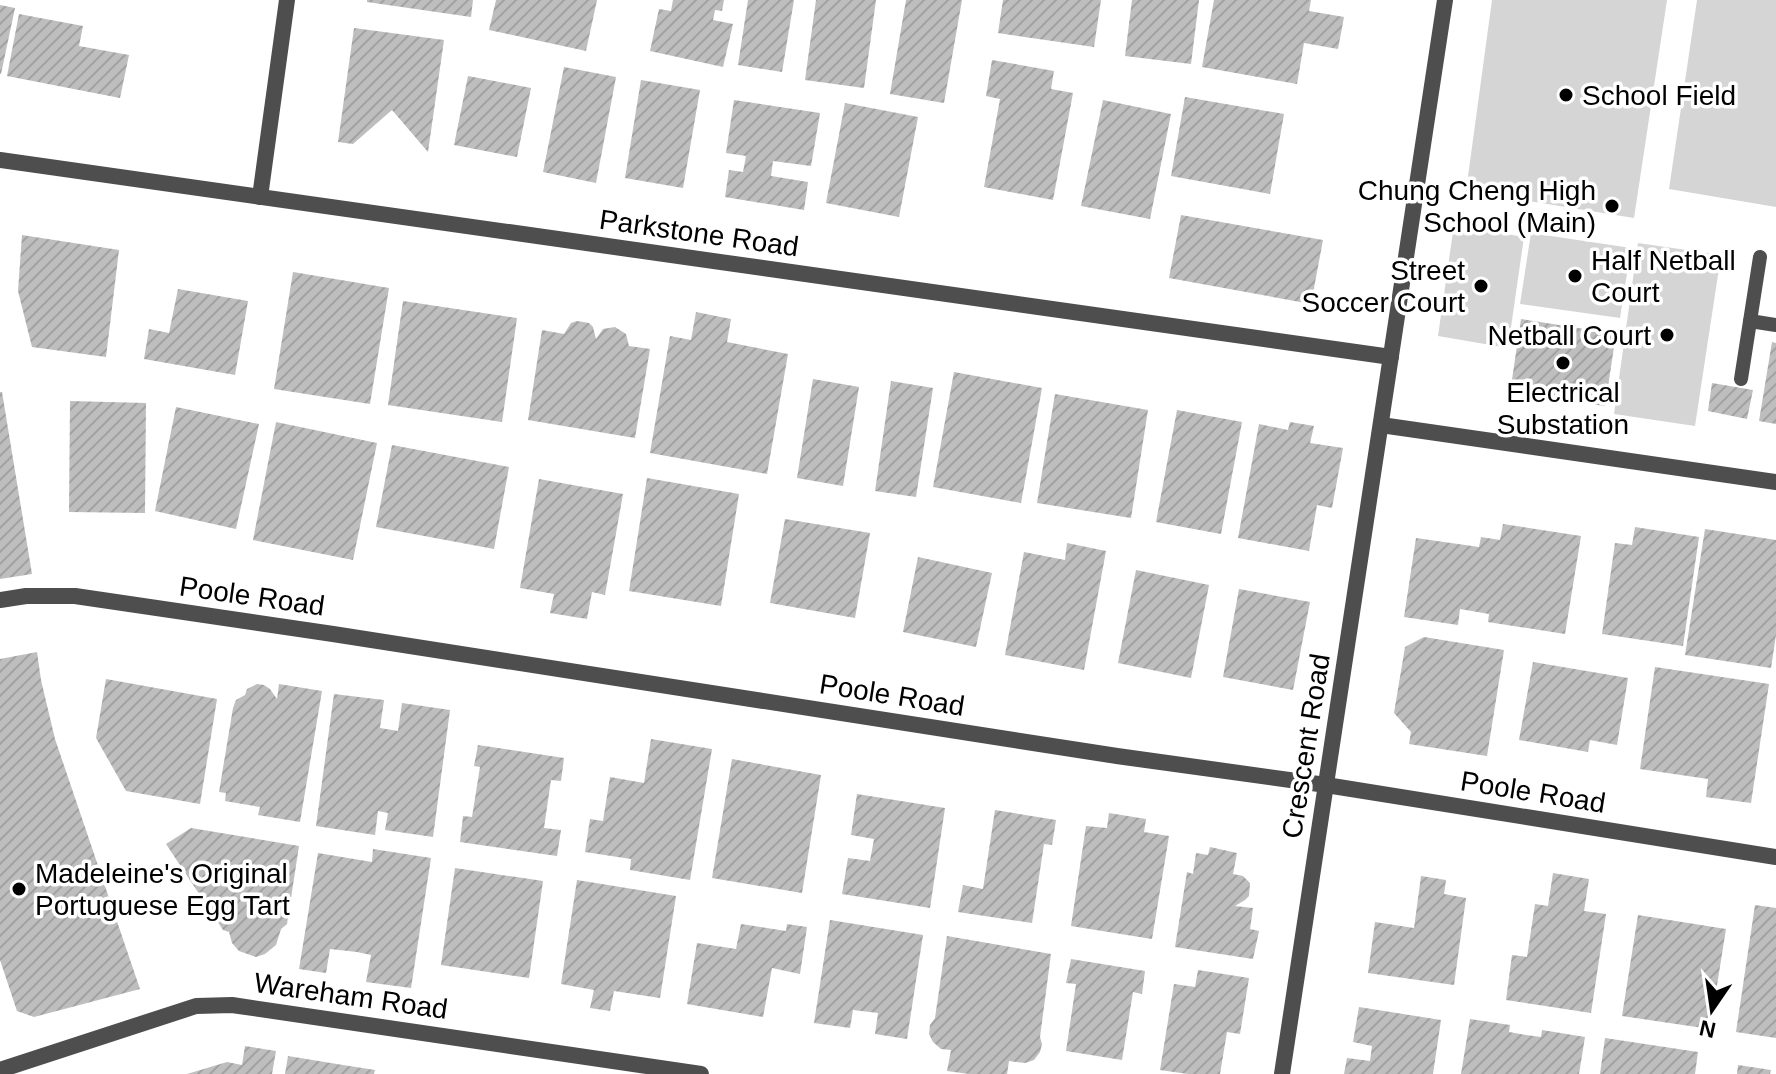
<svg xmlns="http://www.w3.org/2000/svg" width="1776" height="1074" viewBox="0 0 1776 1074" font-family="Arial,sans-serif">
<style>
.green{fill:#d5d5d5}
.building{fill:url(#building-hatch)}
.lines{fill:none;stroke-linecap:round;stroke-linejoin:round}
.service{stroke:#4e4e4e;stroke-width:14}
.minor{stroke:#4e4e4e;stroke-width:16}
.tertiary{stroke:#4e4e4e;stroke-width:16}
.poi-dot{fill:#000;stroke:#fff;stroke-width:3}
.labels{text-anchor:middle;dominant-baseline:central;stroke-width:7;stroke-linejoin:round;paint-order:stroke}
.poi-label{font-size:28px;fill:#000;stroke:#fff;text-anchor:start}
.street-label{font-size:28px;fill:#000;stroke:#fff}
</style>
<defs>
<pattern id="building-hatch" width="6" height="6" patternUnits="userSpaceOnUse" patternTransform="scale(2)"><rect width="6" height="6" fill="#bebebe"/><path d="M-1 1l2-2M0 6l6-6M5 7l2-2" fill="none" stroke="#a2a2a2"/></pattern>
</defs>
<rect width="100%" height="100%" fill="#fff"/>
<!-- green -->
<g class="green">
<polygon points="1492,0 1667,0 1634,218 1466,191"/>
<polygon points="1697,0 1776,0 1776,207 1669,189"/>
<polygon points="1454,225 1524,237 1508,348 1438,336"/>
<polygon points="1531,233 1631,248 1620,318 1520,304"/>
<polygon points="1638,243 1721,255 1695,426 1614,414"/>
</g>
<!-- building -->
<g class="building">
<polygon points="367,0 473,0 471,17 367,2"/>
<polygon points="496,0 597,0 586,51 489,30"/>
<polygon points="673,0 724,0 722,11 715,10 713,20 733,24 723,67 650,51 659,9 671,11"/>
<polygon points="748,0 794,0 782,72 738,65"/>
<polygon points="816,0 876,0 864,88 805,80"/>
<polygon points="906,0 962,0 944,103 890,94"/>
<polygon points="1003,0 1101,0 1094,47 998,33"/>
<polygon points="1132,0 1199,0 1191,64 1125,56"/>
<polygon points="1214,0 1311,0 1309,11 1344,17 1338,49 1304,43 1297,84 1202,67"/>
<polygon points="0,5 15,8 1,74 0,74"/>
<polygon points="19,14 83,26 79,46 129,55 120,98 7,76"/>
<polygon points="354,28 444,40 428,152 392,110 353,144 338,142"/>
<polygon points="992,60 1054,71 1051,89 1073,93 1053,200 984,187 1000,99 986,96"/>
<polygon points="564,67 616,77 596,183 543,172"/>
<polygon points="468,76 531,88 517,157 454,145"/>
<polygon points="641,80 700,90 683,188 625,178"/>
<polygon points="1185,97 1284,114 1270,194 1171,176"/>
<polygon points="734,100 820,113 811,166 773,161 771,176 808,182 804,210 725,197 729,170 743,172 746,156 726,153"/>
<polygon points="1103,100 1171,114 1150,219 1081,206"/>
<polygon points="845,103 918,117 899,217 826,203"/>
<polygon points="1181,215 1323,240 1311,304 1169,278"/>
<polygon points="22,235 119,250 106,357 32,347 18,291"/>
<polygon points="293,272 389,288 370,404 274,389"/>
<polygon points="178,289 248,301 235,375 144,359 149,329 169,333"/>
<polygon points="403,301 517,318 502,422 388,405"/>
<polygon points="696,312 731,319 727,342 788,354 767,474 650,453 670,336 691,340"/>
<polygon points="1521,319 1616,334 1605,406 1510,393"/>
<polygon points="577,321 589,323 593,327 596,339 603,329 615,327 626,334 629,346 650,349 635,438 528,420 542,330 564,334 571,323"/>
<polygon points="1772,342 1776,343 1776,424 1759,421"/>
<polygon points="954,372 1042,388 1021,503 933,487"/>
<polygon points="813,379 859,387 843,486 797,478"/>
<polygon points="891,381 933,388 916,497 875,491"/>
<polygon points="1712,383 1753,390 1747,419 1708,411"/>
<polygon points="0,392 2,392 32,574 0,579"/>
<polygon points="1055,394 1148,410 1131,518 1037,503"/>
<polygon points="70,401 146,403 145,513 69,512"/>
<polygon points="176,407 259,424 236,529 155,511"/>
<polygon points="1177,410 1242,422 1221,534 1156,522"/>
<polygon points="276,422 377,443 353,560 253,540"/>
<polygon points="1290,422 1314,426 1310,443 1343,448 1332,508 1317,505 1309,551 1238,538 1259,424 1288,430"/>
<polygon points="392,445 509,467 494,549 376,527"/>
<polygon points="647,478 739,494 721,606 629,591"/>
<polygon points="539,479 623,494 605,595 592,592 587,619 550,613 554,594 520,588"/>
<polygon points="785,519 870,533 855,618 770,603"/>
<polygon points="1503,524 1581,536 1565,634 1488,622 1489,614 1460,609 1458,625 1404,617 1416,538 1479,547 1481,537 1500,540"/>
<polygon points="1635,527 1699,537 1683,646 1602,634 1615,543 1632,545"/>
<polygon points="1705,529 1776,540 1776,635 1771,668 1685,655"/>
<polygon points="1067,543 1106,551 1084,670 1005,655 1024,552 1065,560"/>
<polygon points="918,557 992,573 976,647 903,632"/>
<polygon points="1136,570 1209,585 1191,678 1118,663"/>
<polygon points="1239,589 1310,602 1293,690 1223,677"/>
<polygon points="1424,637 1504,650 1487,756 1409,744 1411,732 1394,713 1405,647"/>
<polygon points="37,652 41,680 55,739 140,989 34,1017 17,1011 0,960 0,659"/>
<polygon points="1533,662 1628,678 1617,745 1590,740 1588,752 1519,740"/>
<polygon points="1655,667 1769,684 1751,803 1706,797 1708,779 1640,769"/>
<polygon points="106,679 217,699 200,804 126,791 96,738"/>
<polygon points="257,684 264,685 270,689 277,699 279,684 322,691 300,822 258,815 260,807 225,801 226,793 219,792 233,708 236,700 245,695 247,689"/>
<polygon points="334,694 384,700 380,728 398,731 402,703 450,710 433,837 385,830 388,813 378,811 375,835 316,826"/>
<polygon points="651,739 712,749 690,880 630,870 631,859 585,852 590,819 603,821 610,777 644,783"/>
<polygon points="478,745 564,758 561,781 551,780 544,828 561,830 557,856 460,842 463,816 472,817 480,767 474,766"/>
<polygon points="732,759 821,775 802,893 712,878"/>
<polygon points="857,794 945,808 930,908 842,894 848,858 870,861 874,839 851,835"/>
<polygon points="995,810 1056,820 1052,845 1044,844 1032,923 958,912 963,885 983,889"/>
<polygon points="1109,813 1146,819 1144,832 1169,836 1152,939 1071,926 1086,826 1107,828"/>
<polygon points="191,828 299,846 287,924 281,929 276,945 265,954 256,957 239,951 232,943 229,932 223,930 166,844"/>
<polygon points="1210,847 1237,853 1233,874 1243,876 1250,883 1249,896 1245,900 1235,906 1253,908 1250,929 1259,931 1253,959 1175,947 1187,872 1193,874 1196,853 1208,855"/>
<polygon points="373,849 431,858 411,988 366,982 371,955 357,952 330,949 326,973 299,969 318,853 372,862"/>
<polygon points="455,868 543,881 529,978 441,965"/>
<polygon points="1553,873 1589,879 1584,911 1606,914 1591,1013 1506,1000 1512,955 1527,957 1535,904 1548,906"/>
<polygon points="1421,876 1446,880 1444,894 1466,898 1454,985 1368,973 1375,922 1414,928"/>
<polygon points="577,880 676,896 660,998 614,991 610,1011 590,1008 594,990 561,984"/>
<polygon points="1755,905 1776,908 1776,1038 1736,1032"/>
<polygon points="1638,915 1726,929 1710,1029 1622,1016"/>
<polygon points="830,920 923,935 907,1039 875,1034 878,1013 853,1010 850,1028 814,1023"/>
<polygon points="741,924 786,931 787,924 807,927 800,974 772,968 763,1017 687,1004 697,943 736,949"/>
<polygon points="947,936 1051,954 1040,1037 1042,1044 1040,1052 1034,1060 1025,1063 1009,1061 1007,1074 969,1074 947,1071 951,1050 941,1049 933,1042 929,1034 930,1025 935,1018"/>
<polygon points="1071,959 1145,971 1142,994 1133,992 1122,1060 1066,1051 1076,984 1066,983"/>
<polygon points="1198,970 1249,978 1240,1034 1227,1032 1220,1074 1188,1074 1160,1070 1174,984 1195,987"/>
<polygon points="1359,1007 1441,1020 1433,1074 1344,1074 1347,1058 1370,1061 1372,1046 1353,1042"/>
<polygon points="1470,1019 1510,1025 1509,1032 1526,1035 1541,1037 1542,1030 1585,1037 1579,1074 1461,1074"/>
<polygon points="1605,1038 1698,1052 1695,1074 1600,1074"/>
<polygon points="245,1046 276,1051 272,1074 187,1074 227,1062 242,1065"/>
<polygon points="288,1056 343,1065 375,1070 374,1074 285,1074"/>
<polygon points="1738,1065 1771,1070 1770,1074 1737,1074"/>
</g>
<g class="lines">
<!-- service -->
<g class="service">
<polyline points="1750,321 1776,325"/>
<polyline points="1741,379 1760,257"/>
</g>
<!-- minor -->
<g class="minor">
<polyline points="0,160 1391,357"/>
<polyline points="260,197 287,0"/>
<polyline points="1381,425 1776,482"/>
<polyline points="0,600 26,596 75,596 333,634 1117,756 1326,785 1776,857"/>
<polyline points="0,1070 196,1006 232,1005 701,1074"/>
</g>
<!-- tertiary -->
<polyline class="tertiary" points="1282,1074 1445,0"/>
</g>
<!-- markers -->
<g class="poi-dot">
<circle cx="1566" cy="95" r="8"/>
<circle cx="1612" cy="206" r="8"/>
<circle cx="1575" cy="276" r="8"/>
<circle cx="1481" cy="286" r="8"/>
<circle cx="1667" cy="335" r="8"/>
<circle cx="1563" cy="363" r="8"/>
<circle cx="19" cy="889" r="8"/>
</g>
<g class="labels">
<!-- poi labels -->
<g class="poi-label">
<text x="1582" y="95">School Field</text>
<text x="1596" y="190" text-anchor="end">Chung Cheng High<tspan x="1596" dy="32">School (Main)</tspan></text>
<text x="1591" y="260">Half Netball<tspan x="1591" dy="32">Court</tspan></text>
<text x="1465" y="270" text-anchor="end">Street<tspan x="1465" dy="32">Soccer Court</tspan></text>
<text x="1651" y="335" text-anchor="end">Netball Court</text>
<text x="1563" y="392" text-anchor="middle">Electrical<tspan x="1563" dy="32">Substation</tspan></text>
<text x="35" y="873">Madeleine's Original<tspan x="35" dy="32">Portuguese Egg Tart</tspan></text>
</g>
<!-- street labels -->
<g class="street-label">
<text transform="translate(699 233) rotate(8)">Parkstone Road</text>
<text transform="translate(252 596) rotate(8)">Poole Road</text>
<text transform="translate(892 695) rotate(9)">Poole Road</text>
<text transform="translate(1306 746) rotate(-81)">Crescent Road</text>
<text transform="translate(1533 792) rotate(9)">Poole Road</text>
<text transform="translate(351 996) rotate(8)">Wareham Road</text>
</g>
</g>
<!-- north arrow -->
<g transform="translate(1712 1010) rotate(193)" stroke="#ffffff" stroke-width="6" paint-order="stroke">
<path d="M0-6L14 30L0 20L-14 30Z" fill="#000000"/>
<text y="-12" font-size="22" font-weight="bold" text-anchor="middle" fill="#000000">N</text>
</g>
</svg>
